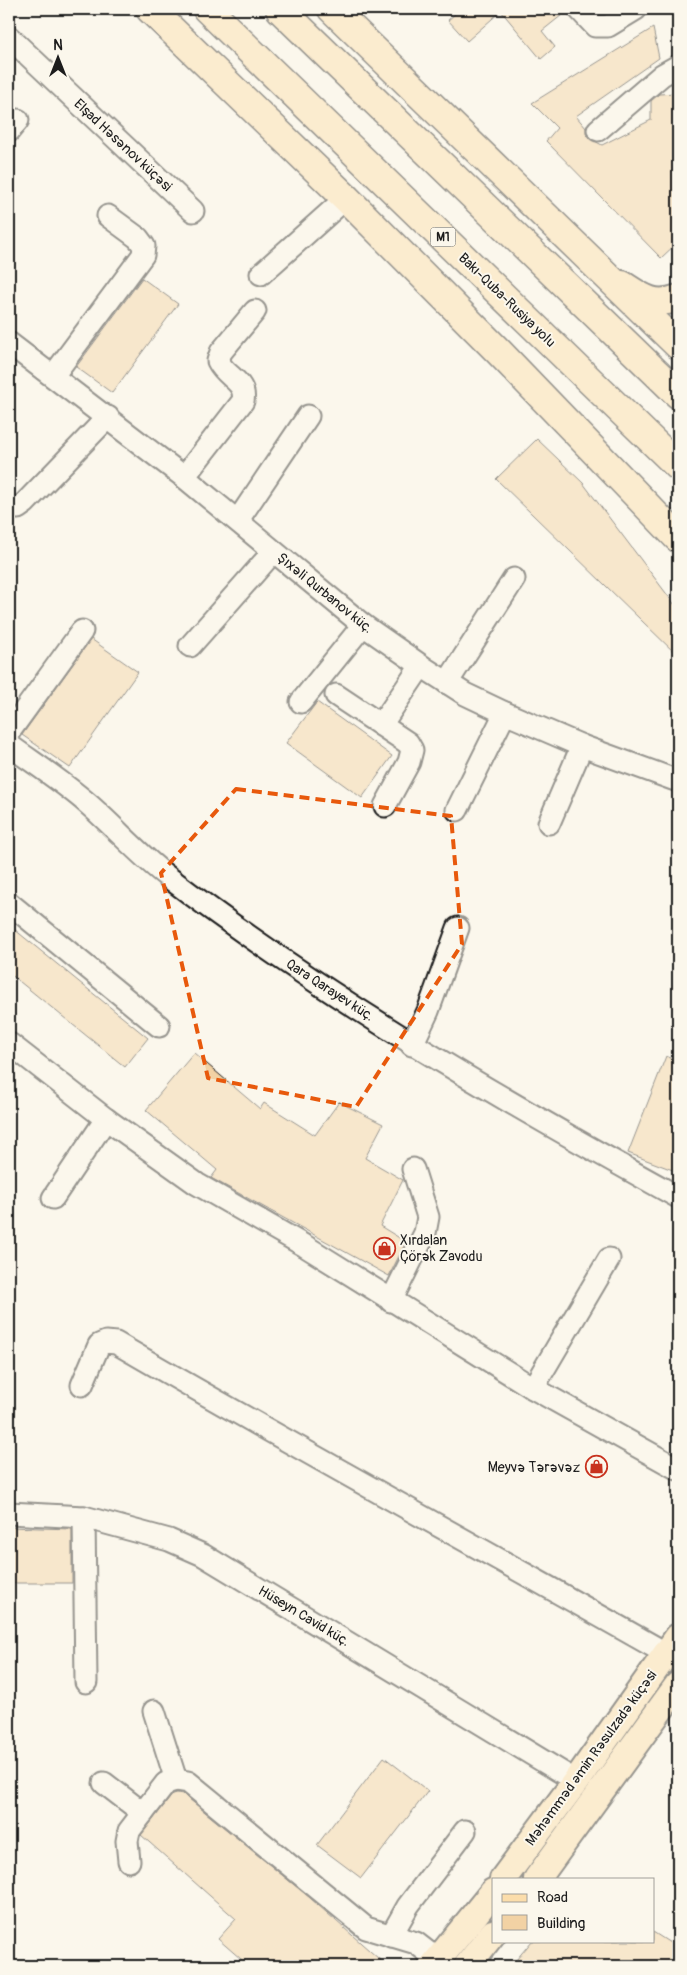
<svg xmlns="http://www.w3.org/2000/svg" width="687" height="1975" viewBox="0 0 687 1975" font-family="Pangolin,sans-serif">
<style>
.building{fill:#f2d2a4;stroke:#1c1c1c}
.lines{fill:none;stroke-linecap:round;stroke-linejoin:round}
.minor-casing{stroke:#1c1c1c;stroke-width:25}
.major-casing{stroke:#1c1c1c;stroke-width:30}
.highway-casing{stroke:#1c1c1c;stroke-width:31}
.minor{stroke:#fbf7ec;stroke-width:21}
.major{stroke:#fbddab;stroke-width:26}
.highway{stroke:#fbddab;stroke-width:28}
.marked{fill:none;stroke:#e8590c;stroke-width:4;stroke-dasharray:10 6;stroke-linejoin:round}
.labels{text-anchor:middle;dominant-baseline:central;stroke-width:4;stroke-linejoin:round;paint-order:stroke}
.shield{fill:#fbf7ec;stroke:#5f5e5a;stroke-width:1}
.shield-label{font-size:12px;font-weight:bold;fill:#1c1c1c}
.street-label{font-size:14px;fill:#1c1c1c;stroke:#fbf7ec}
.poi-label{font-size:14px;fill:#1c1c1c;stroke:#fbf7ec;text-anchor:start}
</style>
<rect width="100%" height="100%" fill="#fbf7ec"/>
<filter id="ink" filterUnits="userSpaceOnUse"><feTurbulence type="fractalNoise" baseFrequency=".02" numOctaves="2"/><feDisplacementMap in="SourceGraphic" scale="10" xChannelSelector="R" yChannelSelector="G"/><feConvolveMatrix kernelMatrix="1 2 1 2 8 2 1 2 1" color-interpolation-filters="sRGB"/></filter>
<g filter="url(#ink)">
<!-- building -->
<g class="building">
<polygon points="461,9 567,9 567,11 542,31 555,47 541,59 501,11 467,41 448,20"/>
<polygon points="653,28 659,58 576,116 586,128 586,133 589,138 602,145 651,120 651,101 659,94 676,93 678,117 678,242 661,258 546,141 557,128 532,103"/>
<polygon points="142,278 178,304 112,393 76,367"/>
<polygon points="537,439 583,483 678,609 678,656 496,479"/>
<polygon points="91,639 138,672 70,768 22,735"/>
<polygon points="317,702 392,756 362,798 286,743"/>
<polygon points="9,925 148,1038 125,1067 9,973"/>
<polygon points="194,1053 260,1109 264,1103 315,1135 339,1102 383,1124 365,1158 403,1180 380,1226 406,1242 389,1276 211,1178 217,1170 146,1110"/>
<polygon points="666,1056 678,1061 678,1172 628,1153"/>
<polygon points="9,1527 72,1529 72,1583 9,1583"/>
<polygon points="384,1757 428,1791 361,1878 317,1845"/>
<polygon points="177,1793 183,1794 309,1897 387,1966 249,1966 218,1939 236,1919 141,1835 173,1794"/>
<polygon points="653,1932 678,1948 678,1966 511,1966 532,1941 653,1941"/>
</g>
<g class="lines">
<defs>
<g id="minor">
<polyline points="579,9 595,26 608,26 636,9"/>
<polyline points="9,37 193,211"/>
<polyline points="598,130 662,75 678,66"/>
<polyline points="9,131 18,120"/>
<polyline points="261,274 346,198"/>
<polyline points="9,343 184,477 363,625 426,669 465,694 505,713 582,746 678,781"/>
<polyline points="53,376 143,255 144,246 138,238 108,216"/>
<path d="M 184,477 L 243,401 C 247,381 226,378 218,361 L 221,352 L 255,311"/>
<polyline points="9,507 18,508 25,503 108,417"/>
<polyline points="238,520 308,416"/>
<polyline points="190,646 273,552"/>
<polyline points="447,683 514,579"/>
<polyline points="336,695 408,743 412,750 409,762 385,806"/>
<polyline points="301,702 363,625"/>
<polyline points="381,725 421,666"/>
<polyline points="9,732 82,631"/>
<path d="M 9,745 C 35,764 63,782 87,803 C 115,827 139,855 168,877 C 328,999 502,1100 678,1197"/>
<polyline points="457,810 505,713"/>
<polyline points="549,823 582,746"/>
<polyline points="9,903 159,1026"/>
<polyline points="10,1044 106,1119 197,1184 305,1246 533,1388 678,1469"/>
<polyline points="412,1045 428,1011 458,928"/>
<polyline points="53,1198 106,1119"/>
<polyline points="391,1301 425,1233 428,1217 413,1169"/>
<path d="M 82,1385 L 99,1345 L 106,1342 L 116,1343 C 298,1449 484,1550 667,1654"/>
<polyline points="533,1388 609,1259"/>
<polyline points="9,1513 84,1517 169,1540 203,1555 576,1781"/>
<polyline points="84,1517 86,1682"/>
<polyline points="154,1711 176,1780"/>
<polyline points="104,1783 143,1813"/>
<polyline points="129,1861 127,1841 129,1831 166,1783 176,1780 188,1782 366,1928 416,1943 438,1960"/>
<polyline points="391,1936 408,1906 465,1831"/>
</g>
<g id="major">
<path d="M 622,284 C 642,297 654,307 678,298"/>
<polyline points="503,1879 576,1781 678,1637"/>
<polyline points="537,1879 678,1685"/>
<polyline points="433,1966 493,1892"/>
<polyline points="467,1966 493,1933"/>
</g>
<g id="highway">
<polyline points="150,9 346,198 499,352 678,538"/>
<polyline points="207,9 678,466"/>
<polyline points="280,9 678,394"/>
<polyline points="332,9 678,345"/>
</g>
</defs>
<!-- minor casing -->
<use href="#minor" class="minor-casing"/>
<!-- major casing -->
<use href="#major" class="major-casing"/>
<!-- highway casing -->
<use href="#highway" class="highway-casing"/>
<!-- minor -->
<use href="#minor" class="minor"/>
<!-- major -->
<use href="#major" class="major"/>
<!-- highway -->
<use href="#highway" class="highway"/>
</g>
</g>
<!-- marked area -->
<path d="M0 0H687V1975H0ZM 236,789 L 451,816 L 462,944 L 356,1107 L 208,1078 L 161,873 Z" fill="#fbf7ec" fill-opacity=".55" fill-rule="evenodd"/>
<path class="marked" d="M 236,789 L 451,816 L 462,944 L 356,1107 L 208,1078 L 161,873 Z"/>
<!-- icons -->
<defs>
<symbol id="shop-ring" viewBox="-11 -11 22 22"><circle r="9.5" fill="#fbf7ec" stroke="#c8321e" stroke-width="1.5"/><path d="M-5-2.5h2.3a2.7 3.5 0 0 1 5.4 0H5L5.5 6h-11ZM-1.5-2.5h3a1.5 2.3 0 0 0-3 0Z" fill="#c8321e"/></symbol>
</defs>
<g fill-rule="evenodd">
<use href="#shop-ring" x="372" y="1236" width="25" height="25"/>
<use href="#shop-ring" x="584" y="1454" width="25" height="25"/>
</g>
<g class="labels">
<!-- shield labels -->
<rect class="shield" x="430.5" y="227.5" width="25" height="19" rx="4"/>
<g class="shield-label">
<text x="443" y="237">M1</text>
</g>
<!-- street labels -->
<g class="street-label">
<text transform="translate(123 145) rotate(43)">Elşad Həsənov küçəsi</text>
<text transform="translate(507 300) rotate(44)">Bakı-Quba-Rusiya yolu</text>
<text transform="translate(325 593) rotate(39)">Şıxəli Qurbanov küç.</text>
<text transform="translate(330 990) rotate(33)">Qara Qarayev küç.</text>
<text transform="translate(304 1616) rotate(31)">Hüseyn Cavid küç.</text>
<text transform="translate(591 1758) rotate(-54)">Məhəmməd Əmin Rəsulzadə küçəsi</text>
</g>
<!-- poi labels -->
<g class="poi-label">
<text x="400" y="1240">Xırdalan<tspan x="400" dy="16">Çörək Zavodu</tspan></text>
<text x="580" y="1467" text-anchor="end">Meyvə Tərəvəz</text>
</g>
</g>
<!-- margin -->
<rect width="687" height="1975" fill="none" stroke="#fbf7ec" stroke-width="30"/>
<rect x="15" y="15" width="657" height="1945" fill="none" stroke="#1c1c1c" stroke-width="2" filter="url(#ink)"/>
<!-- legend -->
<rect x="492" y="1878" width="162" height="65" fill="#fbf7ec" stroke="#a29f99"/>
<rect x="502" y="1894" width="25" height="8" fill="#fbddab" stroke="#a29f99"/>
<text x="537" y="1902" font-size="15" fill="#1c1c1c">Road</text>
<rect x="502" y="1915" width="25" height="15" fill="#f2d2a4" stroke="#a29f99"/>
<text x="537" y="1928" font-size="15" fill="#1c1c1c">Building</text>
<!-- north arrow -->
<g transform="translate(58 58)" stroke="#fbf7ec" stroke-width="4" paint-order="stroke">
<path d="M0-4L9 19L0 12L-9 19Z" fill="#1c1c1c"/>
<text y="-8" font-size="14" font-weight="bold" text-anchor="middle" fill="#1c1c1c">N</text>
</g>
</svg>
